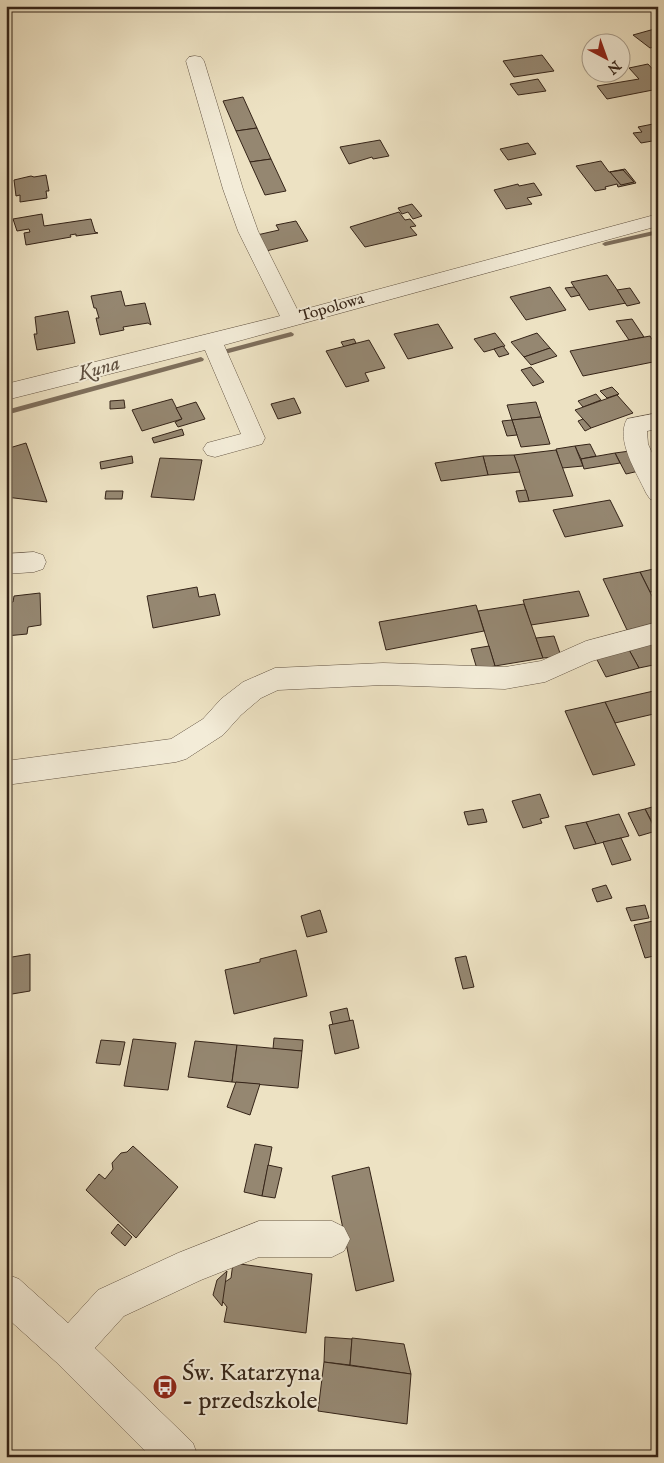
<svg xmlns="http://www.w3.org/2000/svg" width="664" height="1463" viewBox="0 0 664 1463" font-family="'IM FELL English',serif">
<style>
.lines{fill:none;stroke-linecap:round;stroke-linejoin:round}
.stream{fill:#7e6f5c;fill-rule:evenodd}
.building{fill:#958771;stroke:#352418}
.minor-casing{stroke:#635443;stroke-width:1}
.minor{fill:#f3ecd8;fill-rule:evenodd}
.labels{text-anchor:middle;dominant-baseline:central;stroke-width:4;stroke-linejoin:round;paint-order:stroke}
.far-street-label{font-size:16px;fill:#352418;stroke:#f3ecd8}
.water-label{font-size:21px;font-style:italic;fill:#5f5040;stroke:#f3ecd8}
.near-poi-label{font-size:24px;fill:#352418;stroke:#f3ecd8;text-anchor:start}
</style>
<rect width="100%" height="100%" fill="#ede2c3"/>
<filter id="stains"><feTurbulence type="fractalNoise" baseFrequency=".004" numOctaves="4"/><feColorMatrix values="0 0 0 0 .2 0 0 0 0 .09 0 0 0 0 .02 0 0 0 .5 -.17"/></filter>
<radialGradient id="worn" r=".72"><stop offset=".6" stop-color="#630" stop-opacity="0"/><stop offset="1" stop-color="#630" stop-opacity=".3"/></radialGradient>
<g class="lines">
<!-- stream -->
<g class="stream">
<polygon points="658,230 658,234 605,246 602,244 605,242"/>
<polygon points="291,332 294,334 293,336 225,354 222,352 223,350"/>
<polygon points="201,357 204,359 203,361 6,415 6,410"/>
</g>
</g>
<!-- building -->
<g class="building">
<polygon points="658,28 658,46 650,48 633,35"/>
<polygon points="542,55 554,71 514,77 503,61"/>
<polygon points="648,64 658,75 658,89 607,99 597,86 639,79 629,68"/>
<polygon points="538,79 546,91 518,95 510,84"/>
<polygon points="243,97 257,128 236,131 223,101"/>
<polygon points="658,123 658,140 641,143 633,133 642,132 638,127"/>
<polygon points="257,128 271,159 250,162 236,131"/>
<polygon points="380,140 389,156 373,159 372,157 349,164 340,147"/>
<polygon points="528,143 536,154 508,160 500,149"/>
<polygon points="271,159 286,191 265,195 250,162"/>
<polygon points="601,161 609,172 625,169 636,183 618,187 617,184 605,187 606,189 595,191 576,166"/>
<polygon points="623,170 634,182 621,185 610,172"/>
<polygon points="46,175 49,191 46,191 47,198 20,202 20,195 16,196 14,180 31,176 34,177"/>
<polygon points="534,183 542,195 527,198 532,204 506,209 494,190 518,184 519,186"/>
<polygon points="412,204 422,216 413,219 408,212 402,214 398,208"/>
<polygon points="399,212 405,220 410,219 416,226 410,227 417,235 365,247 350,227"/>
<polygon points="42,214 44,226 91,219 95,232 98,233 76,236 76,234 70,235 71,237 26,245 24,233 30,232 29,229 17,231 13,219"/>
<polygon points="296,221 308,241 266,251 257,235 279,230 276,225"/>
<polygon points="607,275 626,303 589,310 571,282"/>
<polygon points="550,287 566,310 526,320 510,297"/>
<polygon points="574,287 580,295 571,297 565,288"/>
<polygon points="630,288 640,303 627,306 617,290"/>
<polygon points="121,291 125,306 145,303 151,325 148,323 123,327 124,330 100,335 96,318 99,318 96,308 94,308 91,296"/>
<polygon points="68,311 75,343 37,350 34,334 37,334 35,317"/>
<polygon points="632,319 644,337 629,340 616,321"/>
<polygon points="438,324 453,348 408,359 394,334"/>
<polygon points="495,333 505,346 484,352 474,339"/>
<polygon points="537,333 550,348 524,357 511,342"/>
<polygon points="650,336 658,349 658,361 583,376 570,351"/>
<polygon points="354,339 356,343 344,347 341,342"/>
<polygon points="369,340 385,368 365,373 369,381 346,387 326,351"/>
<polygon points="503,346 509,354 499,357 494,349"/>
<polygon points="550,348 557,356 531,365 524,357"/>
<polygon points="531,367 544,382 533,386 521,370"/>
<polygon points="612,387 619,394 607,398 600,391"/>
<polygon points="596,394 601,400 583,407 578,401"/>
<polygon points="617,395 633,413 591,428 575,410"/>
<polygon points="294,398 301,413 278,419 271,404"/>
<polygon points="172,399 182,419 142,431 132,410"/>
<polygon points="124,400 125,408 110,409 110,401"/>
<polygon points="196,402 205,419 178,427 175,422 182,419 176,408"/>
<polygon points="536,402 541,417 512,420 507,405"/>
<polygon points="541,417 550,444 521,447 512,420"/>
<polygon points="583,419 591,428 585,431 578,421"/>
<polygon points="512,420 517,435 507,436 502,421"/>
<polygon points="182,429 184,435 154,443 152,438"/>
<polygon points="26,443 47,502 6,497 6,449"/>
<polygon points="590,444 596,456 581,459 575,446"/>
<polygon points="575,446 583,466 562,468 556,449"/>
<polygon points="556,450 573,496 529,501 514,455"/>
<polygon points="630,451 639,471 626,474 615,453"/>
<polygon points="615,453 620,463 584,469 581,459"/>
<polygon points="514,455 520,472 488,475 483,456"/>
<polygon points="132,456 133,463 101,469 100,462"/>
<polygon points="483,456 488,475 441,481 435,463"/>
<polygon points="160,458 202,460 194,500 151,497"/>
<polygon points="526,490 529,501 519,502 516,491"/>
<polygon points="106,491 123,491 122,499 105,499"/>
<polygon points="610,500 623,526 565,537 553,510"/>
<polygon points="658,568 658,591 650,592 640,572"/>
<polygon points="640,572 658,608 658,624 627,630 603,579"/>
<polygon points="197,587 199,597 215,594 220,615 153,628 147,596"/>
<polygon points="579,591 589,616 531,625 523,600"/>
<polygon points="40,593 41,625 28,627 27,634 6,636 6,603 13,602 14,596"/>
<polygon points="524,604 543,658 495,666 478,611"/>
<polygon points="476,605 484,631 386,650 379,622"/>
<polygon points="554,636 561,656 543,658 536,638"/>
<polygon points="658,641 658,664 639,668 628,648"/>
<polygon points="489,646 495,666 477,669 471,649"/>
<polygon points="628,648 639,668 606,677 595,656"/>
<polygon points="658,690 658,713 615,723 605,702"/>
<polygon points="605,702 635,765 593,775 565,711"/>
<polygon points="540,794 549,817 540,819 542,823 523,828 512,801"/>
<polygon points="656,806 658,811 658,821 652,822 645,809"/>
<polygon points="483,809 487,822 468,825 464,812"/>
<polygon points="645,809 656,831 639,836 628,813"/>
<polygon points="619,814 629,836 596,844 586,822"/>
<polygon points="586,822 596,844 574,849 565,826"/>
<polygon points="621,838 631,860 612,865 603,842"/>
<polygon points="606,885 612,898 597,902 592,889"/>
<polygon points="645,905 649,918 631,921 626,908"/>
<polygon points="320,910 327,932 307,937 301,916"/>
<polygon points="658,920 658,955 645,958 634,925"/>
<polygon points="296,950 307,996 234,1014 225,970 260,962 260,959"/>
<polygon points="30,954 30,991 6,995 6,958"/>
<polygon points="466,956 474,987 463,989 455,958"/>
<polygon points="347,1008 350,1021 333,1025 330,1012"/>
<polygon points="353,1020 359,1048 335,1054 329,1025"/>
<polygon points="274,1038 303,1040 302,1051 273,1049"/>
<polygon points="133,1039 176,1043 168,1090 124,1086"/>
<polygon points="101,1040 125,1042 120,1065 96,1063"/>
<polygon points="195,1041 237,1045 232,1082 188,1077"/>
<polygon points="237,1045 302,1051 298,1088 232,1082"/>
<polygon points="236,1082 260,1084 250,1115 227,1107"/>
<polygon points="255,1144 272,1147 262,1196 244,1192"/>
<polygon points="133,1146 178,1187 136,1238 86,1190 99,1174 105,1179 113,1169 112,1163 121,1153 127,1152"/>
<polygon points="268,1165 282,1168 275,1198 262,1196"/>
<polygon points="369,1167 394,1281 356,1291 332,1176"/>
<polygon points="118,1224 132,1237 125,1246 111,1233"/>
<polygon points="233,1263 312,1274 306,1333 224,1322 227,1307 220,1298 222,1284 231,1278"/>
<polygon points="227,1271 222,1306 213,1295 217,1280"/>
<polygon points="325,1337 352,1339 350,1365 324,1362"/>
<polygon points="352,1338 404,1344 411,1374 350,1365"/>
<polygon points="324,1362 411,1374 407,1424 318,1411"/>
</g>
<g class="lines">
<defs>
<g id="minor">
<polygon points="195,56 201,57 204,61 243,189 258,231 298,311 658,214 658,226 224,345 265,438 262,444 215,457 207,455 203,449 207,443 241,434 205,350 6,400 6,384 280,316 238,231 223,189 186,61 189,57"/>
<path d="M 658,413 L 658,429 L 647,431 L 648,444 L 658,466 L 658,502 L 650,499 L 646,493 C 637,473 615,440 627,419 Z"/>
<polygon points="34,552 43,555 46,562 43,569 34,572 6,574 6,554"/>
<polygon points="658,622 658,643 592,661 545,682 505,689 383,685 278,690 261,698 241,715 223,735 186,759 176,762 6,785 6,761 171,739 203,719 221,699 243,682 275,668 383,663 505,667 541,661 586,641"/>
<polygon points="259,1221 332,1221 344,1227 350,1239 344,1251 332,1257 259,1257 201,1280 124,1316 95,1348 193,1443 198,1457 151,1457 56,1362 6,1317 6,1274 19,1279 68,1323 98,1290 178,1253"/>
</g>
</defs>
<!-- minor casing -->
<use href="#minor" class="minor-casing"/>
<!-- minor -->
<use href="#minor" class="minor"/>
</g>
<!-- icons -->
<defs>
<symbol id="bus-disc" viewBox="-11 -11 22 22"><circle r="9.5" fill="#8f2418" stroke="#f3ecd8"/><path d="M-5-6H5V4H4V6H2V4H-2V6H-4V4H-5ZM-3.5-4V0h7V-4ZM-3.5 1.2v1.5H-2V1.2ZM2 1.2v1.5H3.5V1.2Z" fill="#fff"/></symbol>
</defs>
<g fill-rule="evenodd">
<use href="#bus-disc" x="151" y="1373" width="28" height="28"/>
</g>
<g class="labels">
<!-- far-street labels -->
<g class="far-street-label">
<text transform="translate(332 308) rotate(-16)">Topolowa</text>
</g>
<!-- water labels -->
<g class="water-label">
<text transform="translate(99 369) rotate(-16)">Kuna</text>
</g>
<!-- near-poi labels -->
<g class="near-poi-label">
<text x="182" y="1373">Św. Katarzyna<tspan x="182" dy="28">- przedszkole</tspan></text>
</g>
</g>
<!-- margin -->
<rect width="664" height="1463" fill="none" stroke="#ede2c3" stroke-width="25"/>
<rect x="8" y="8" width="649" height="1448" fill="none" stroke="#352418" stroke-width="2.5"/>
<rect x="12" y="12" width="639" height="1438" fill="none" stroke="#352418"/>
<!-- north arrow -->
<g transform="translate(606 58) rotate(139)"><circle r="24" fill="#f3ecd8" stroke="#a79c8b"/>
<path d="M0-4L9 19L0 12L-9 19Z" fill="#8f2418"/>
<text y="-8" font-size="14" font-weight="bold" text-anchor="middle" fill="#352418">N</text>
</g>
<rect width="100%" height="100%" filter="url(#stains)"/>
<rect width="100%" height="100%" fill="url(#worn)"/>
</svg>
